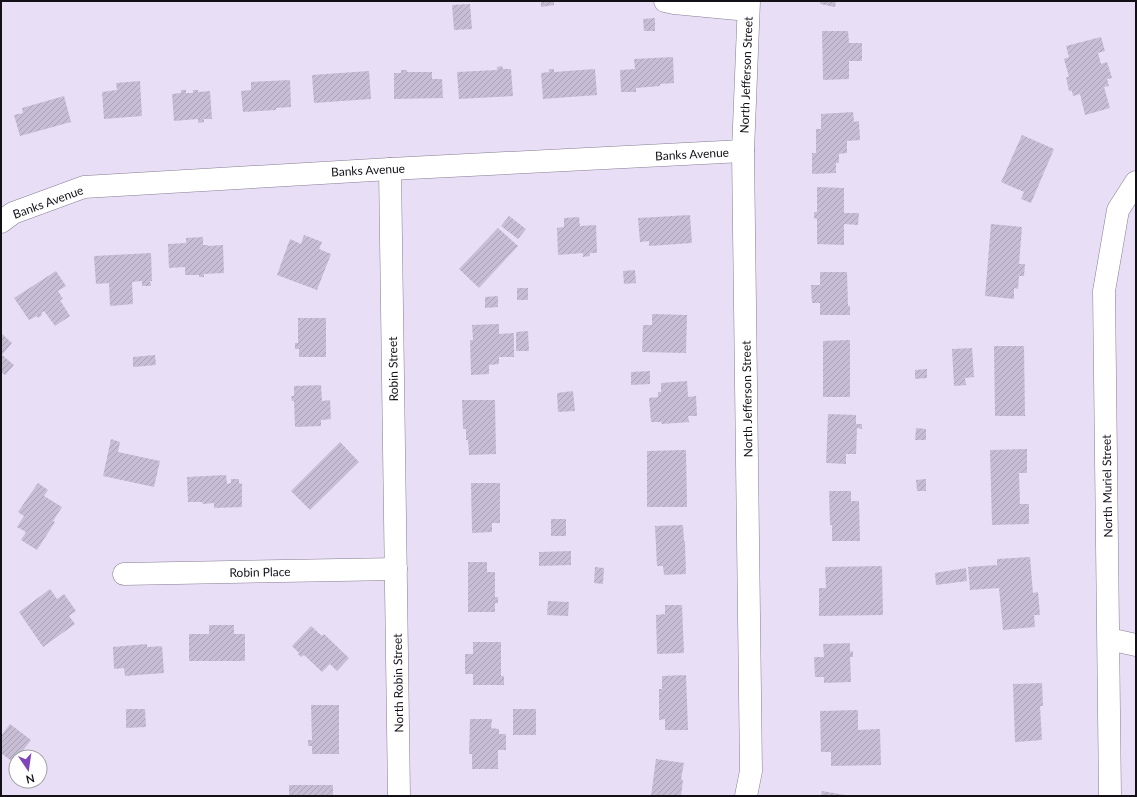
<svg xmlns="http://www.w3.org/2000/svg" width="1137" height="797" viewBox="0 0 1137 797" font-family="Lato,sans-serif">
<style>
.building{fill:url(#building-hatch)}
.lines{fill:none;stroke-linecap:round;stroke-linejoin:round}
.minor-casing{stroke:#867d93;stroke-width:23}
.minor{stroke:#fff;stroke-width:22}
.labels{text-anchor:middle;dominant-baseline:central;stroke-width:3;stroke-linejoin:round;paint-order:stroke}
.street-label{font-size:12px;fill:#131018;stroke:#fff}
</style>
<defs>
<pattern id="building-hatch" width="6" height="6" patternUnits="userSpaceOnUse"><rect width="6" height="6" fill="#c7bdd5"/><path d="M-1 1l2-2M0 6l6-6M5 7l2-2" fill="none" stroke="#aaa1b6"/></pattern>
</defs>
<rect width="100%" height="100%" fill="#e8def6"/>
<!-- building -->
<g class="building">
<polygon points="541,1 554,1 554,5 541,7"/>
<polygon points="820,1 836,1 835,7 820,4"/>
<polygon points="470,4 472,29 454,30 452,5"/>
<polygon points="655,18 655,31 644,31 643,19"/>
<polygon points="822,31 848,31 849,43 862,43 862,61 849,61 849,79 823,80"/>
<polygon points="1101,37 1105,51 1098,53 1101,64 1107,62 1112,78 1107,79 1109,86 1104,87 1110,108 1085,115 1080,94 1073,96 1072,91 1069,91 1066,77 1069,77 1064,59 1069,57 1066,46"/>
<polygon points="673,57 674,83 660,84 660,86 636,88 636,92 621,92 620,70 635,69 634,59"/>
<polygon points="502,66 503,69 511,69 513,96 459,99 457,72 497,70 497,67"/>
<polygon points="549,69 554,69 554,72 595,69 597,95 543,99 541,73 549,72"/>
<polygon points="401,70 407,70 407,72 432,72 432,79 442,79 443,98 394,99 394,73 401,73"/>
<polygon points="369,71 371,99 314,103 312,75"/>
<polygon points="290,80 291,107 276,108 276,110 243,112 241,91 251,90 251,82"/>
<polygon points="140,81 142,116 104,119 102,92 117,90 116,83"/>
<polygon points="181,90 186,90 186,93 193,93 193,90 198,90 198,92 210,91 212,119 204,119 204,122 198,123 198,119 174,121 172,94 181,93"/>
<polygon points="64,96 71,122 20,136 14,115 23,113 22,108"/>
<polygon points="853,112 854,122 859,121 860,140 847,141 847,153 839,154 839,163 836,163 836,173 812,174 812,153 816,153 816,129 821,129 821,114"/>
<polygon points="1022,135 1054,149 1031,203 1021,199 1024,192 1001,182"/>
<polygon points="817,187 844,188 844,213 859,213 858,225 844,224 844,245 817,244 817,219 814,218 814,212 817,212"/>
<polygon points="690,215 692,243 649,246 649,241 640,242 638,218"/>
<polygon points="509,216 526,229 518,239 501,226"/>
<polygon points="579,217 580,226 596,225 597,253 590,253 590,256 583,257 583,253 558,255 557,228 564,227 564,218"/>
<polygon points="991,224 1022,227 1019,264 1025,264 1024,276 1019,276 1018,289 1014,288 1014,299 985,296"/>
<polygon points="498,228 518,246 479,288 459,269"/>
<polygon points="304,235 322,242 319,249 331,254 317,290 277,275 290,239 301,244"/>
<polygon points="203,237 203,245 208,245 208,246 223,245 224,273 204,274 204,277 199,277 199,275 185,275 185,267 169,268 168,244 186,243 186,238"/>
<polygon points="151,253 152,281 150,281 151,286 142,286 142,281 132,282 133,304 110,306 109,283 96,284 94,256"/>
<polygon points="635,270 636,283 624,284 623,271"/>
<polygon points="56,271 66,286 58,291 63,299 60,300 70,316 55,326 44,311 41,313 42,315 38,318 37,316 29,320 14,298"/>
<polygon points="820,272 847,272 848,306 850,306 850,315 820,315 820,303 812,303 811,285 820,285"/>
<rect x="517" y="288" width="11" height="12"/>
<polygon points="498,296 498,307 485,308 485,297"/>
<polygon points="652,314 687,315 686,353 642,352 643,325 652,325"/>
<polygon points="298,318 326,318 326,357 299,357 299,349 295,349 295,343 298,343"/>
<polygon points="499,324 499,334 514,333 514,357 499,357 499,364 489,365 489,374 471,375 470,340 473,340 472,325"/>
<polygon points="528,331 529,351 516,351 516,332"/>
<polygon points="1,333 12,343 2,355 14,365 5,375 1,372"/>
<polygon points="850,340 850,397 823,397 823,341"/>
<polygon points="994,346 1024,346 1025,416 995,416"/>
<polygon points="972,348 974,377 965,378 966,385 954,386 952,349"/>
<polygon points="155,355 156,365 133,367 133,357"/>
<polygon points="927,369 927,378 915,379 915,370"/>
<polygon points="650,371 650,384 631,385 631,372"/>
<polygon points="687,381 688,397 696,396 697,416 688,416 689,422 662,424 661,422 651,422 649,398 658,397 658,392 661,392 661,383"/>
<polygon points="321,385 322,401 330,400 331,419 321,420 321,426 295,427 294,401 292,401 291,396 294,396 294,386"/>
<polygon points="573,391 575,411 558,412 557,393"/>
<polygon points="462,400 495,400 496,454 469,455 468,440 466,440 466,429 463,429"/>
<polygon points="828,414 856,415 856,424 862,424 862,429 857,428 856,454 846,454 846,464 826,463"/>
<polygon points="916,428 926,429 926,440 915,440"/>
<polygon points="111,439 120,442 118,452 160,461 154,487 103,476"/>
<polygon points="340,442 359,462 310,510 291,491"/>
<polygon points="1027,449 1027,473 1019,473 1020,504 1029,504 1029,524 992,525 990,450"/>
<polygon points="686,450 687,507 647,507 647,451"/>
<polygon points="226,475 227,484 231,483 231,479 239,479 239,483 242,484 242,507 214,508 214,503 203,504 202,502 188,502 187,477"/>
<polygon points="926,479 926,491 917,491 916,480"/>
<polygon points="38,483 48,490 44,496 62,507 53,521 55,522 37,550 21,540 26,532 17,527 24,516 18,512"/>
<polygon points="471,483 500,483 500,523 492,523 492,532 472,533"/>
<polygon points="829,491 851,491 851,501 859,501 860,541 832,541 832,525 830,525"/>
<rect x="551" y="519" width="15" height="17"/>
<polygon points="683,525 684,541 685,541 686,574 664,575 663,566 657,566 655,526"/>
<polygon points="571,551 571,565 539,566 539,552"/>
<polygon points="1030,557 1033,593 1038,592 1040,615 1034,615 1035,627 1003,630 999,588 970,590 968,567 997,565 997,559"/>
<polygon points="468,562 487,562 487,572 495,572 495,597 498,597 498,603 495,603 495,612 468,612"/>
<polygon points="882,566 883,615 819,616 819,588 826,588 825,567"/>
<polygon points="595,567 604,568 603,584 594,583"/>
<polygon points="966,568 967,581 936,585 935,573"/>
<polygon points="50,589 57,599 64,594 76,611 69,616 75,624 43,647 19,612"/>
<polygon points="548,601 569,602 568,616 547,615"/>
<polygon points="665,605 682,605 684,653 657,654 656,615 665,614"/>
<polygon points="209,625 234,625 234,634 245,634 245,661 189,661 189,634 209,634"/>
<polygon points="311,626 322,636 324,634 349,658 337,671 330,664 322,672 304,655 301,657 298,654 299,653 292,646"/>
<polygon points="473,642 501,642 501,676 504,676 504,685 473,685 473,674 465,674 465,654 473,654"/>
<polygon points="850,643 850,652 853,651 853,657 850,657 851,682 824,683 824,677 815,677 814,657 824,657 823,644"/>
<polygon points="147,644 147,647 162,646 164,673 125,676 124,668 114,669 113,647"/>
<polygon points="686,675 688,730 665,730 665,719 659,720 659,689 662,689 662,676"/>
<polygon points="1042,683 1043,706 1040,706 1042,740 1015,742 1013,684"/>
<polygon points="311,705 339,705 339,754 312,754 312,746 308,746 308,740 312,740"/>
<polygon points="126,709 145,709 146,727 126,728"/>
<rect x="513" y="709" width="23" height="26"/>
<polygon points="858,710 858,730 880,729 881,765 831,766 831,752 821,752 820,711"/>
<polygon points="470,719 492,719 491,728 499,729 499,734 506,734 506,750 498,750 498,769 472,769 472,754 469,754"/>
<polygon points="10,724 31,740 18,757 16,757 16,760 14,763 1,753 1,736"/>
<polygon points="656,759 684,763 681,779 683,780 681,796 651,796"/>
<rect x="289" y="785" width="44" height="11"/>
<polygon points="822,791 845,795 845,796 821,796"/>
</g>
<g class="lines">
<defs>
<g id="minor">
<polyline points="665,1 674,3 748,10"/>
<polyline points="390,169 399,796"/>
<polyline points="1,222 13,213 84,187 390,169 743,151"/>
<polyline points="124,574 396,569"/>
<polyline points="1109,639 1136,645"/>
<polyline points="746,796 751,771 743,151 749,1"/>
<polyline points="1110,796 1104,291 1118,210 1136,182"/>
</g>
</defs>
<!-- minor casing -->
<use href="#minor" class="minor-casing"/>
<!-- minor -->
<use href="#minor" class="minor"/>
</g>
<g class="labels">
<!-- street labels -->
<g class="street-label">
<text transform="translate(746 75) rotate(-88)">North Jefferson Street</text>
<text transform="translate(692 154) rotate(-3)">Banks Avenue</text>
<text transform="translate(368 170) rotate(-3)">Banks Avenue</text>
<text transform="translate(48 202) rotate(-20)">Banks Avenue</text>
<text transform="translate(393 369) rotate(-91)">Robin Street</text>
<text transform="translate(747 399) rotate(-91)">North Jefferson Street</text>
<text transform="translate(1107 486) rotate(-91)">North Muriel Street</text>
<text transform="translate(260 572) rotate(-1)">Robin Place</text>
<text transform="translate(398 683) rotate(-91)">North Robin Street</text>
</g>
</g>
<!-- border -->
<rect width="1137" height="797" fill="none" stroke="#131018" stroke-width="4"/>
<!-- north arrow -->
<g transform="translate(28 769) rotate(167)"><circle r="19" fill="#ffffff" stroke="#a19fa3"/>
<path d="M0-3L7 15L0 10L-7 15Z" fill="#8044ba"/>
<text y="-6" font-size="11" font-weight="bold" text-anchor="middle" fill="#131018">N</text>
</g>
</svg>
